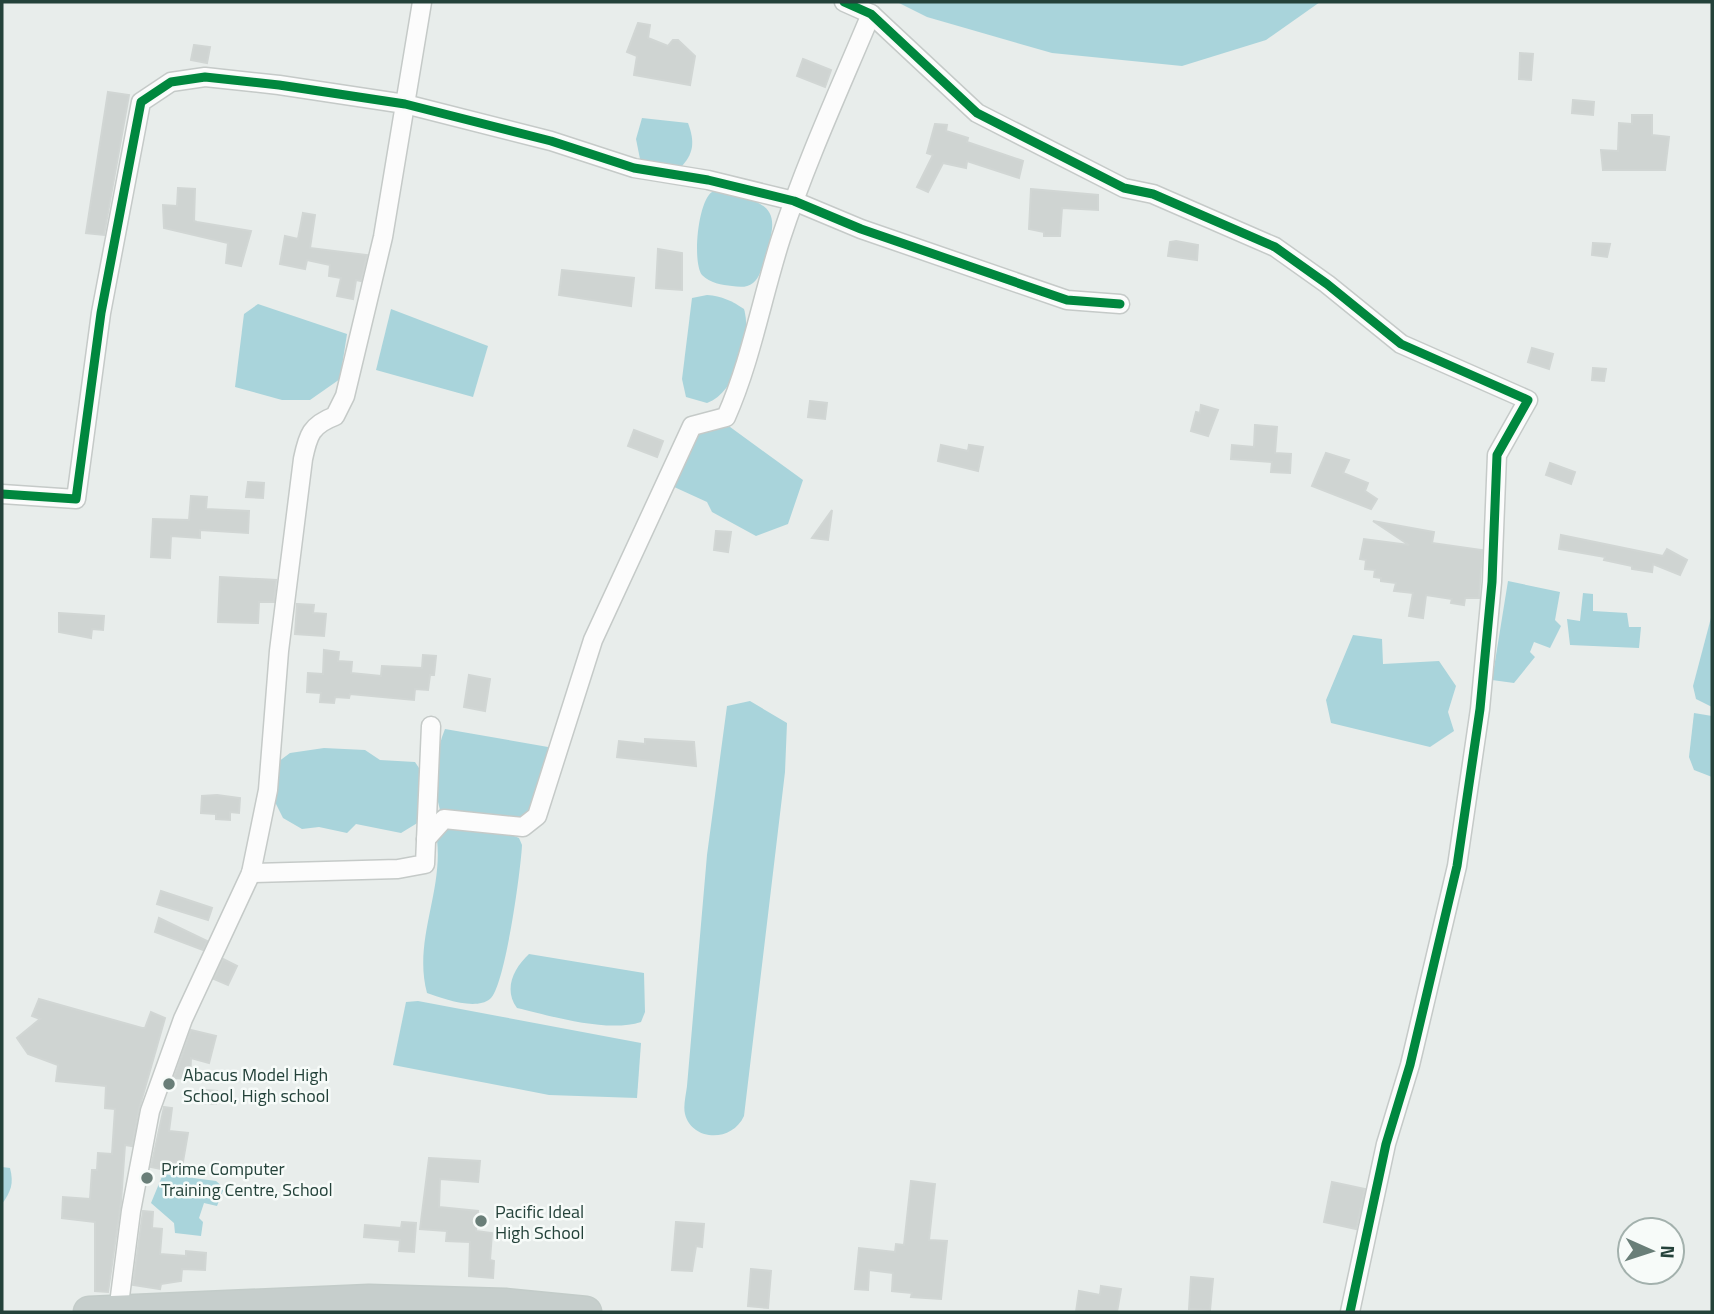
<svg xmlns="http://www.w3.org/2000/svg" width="1714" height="1314" viewBox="0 0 1714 1314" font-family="'Titillium Web',sans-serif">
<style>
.water{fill:#a9d4db}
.building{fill:#cfd4d2;stroke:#d1d6d4;stroke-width:2}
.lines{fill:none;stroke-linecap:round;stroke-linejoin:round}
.minor-casing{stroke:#c5cac8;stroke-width:21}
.trunk-casing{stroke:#c3ccc9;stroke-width:33}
.minor{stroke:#fcfcfc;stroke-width:18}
.trunk{stroke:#c6cecc;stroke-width:30}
.cycleway-casing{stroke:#f7fbf9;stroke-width:13}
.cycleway{stroke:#00873e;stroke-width:9}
.poi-dot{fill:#697e78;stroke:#f7fbf9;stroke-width:2.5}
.labels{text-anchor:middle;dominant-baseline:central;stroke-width:5;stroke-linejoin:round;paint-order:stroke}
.poi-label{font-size:18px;fill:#24423a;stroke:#f7fbf9;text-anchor:start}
</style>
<rect width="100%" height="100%" fill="#e8edeb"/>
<!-- water -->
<g class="water">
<polygon points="897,2 1320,2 1266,40 1182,66 1052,53 927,17"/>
<path d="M 642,118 L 688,123 C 695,142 694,154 680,168 L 661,169 L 640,159 L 636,139 Z"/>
<path d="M 722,189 C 764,205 783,203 766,254 C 763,263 761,277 753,283 C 747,288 739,287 732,286 C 722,285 710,283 702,275 C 692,262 698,201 712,192 C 714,190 720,190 722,189 Z"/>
<path d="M 707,295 C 722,296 732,301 744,309 C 752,336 737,392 707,403 L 686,397 L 682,379 L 692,298 Z"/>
<polygon points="258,304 347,334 340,379 310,400 282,400 235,387 244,314"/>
<polygon points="391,309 488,346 473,397 376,370"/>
<polygon points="726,424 803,480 788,524 756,536 712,512 707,502 672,486 693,430"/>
<polygon points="1508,581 1560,592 1555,620 1561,626 1550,648 1534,642 1530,652 1535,657 1514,683 1492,680"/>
<polygon points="1583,593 1593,594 1593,611 1627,613 1629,627 1641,627 1639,648 1570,645 1567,619 1580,621"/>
<polygon points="1712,614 1712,707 1696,699 1693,686"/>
<polygon points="1353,635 1382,639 1383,664 1439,661 1456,686 1448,712 1454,731 1430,747 1331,723 1326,700"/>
<path d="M 750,701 L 787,723 L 785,772 L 744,1116 C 731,1144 691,1140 685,1114 C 683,1106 686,1095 687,1086 L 707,855 L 727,706 Z"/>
<polygon points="1694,713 1712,716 1712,777 1694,770 1689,757"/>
<path d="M 445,729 L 548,747 L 546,781 L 529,817 L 462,817 L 440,810 C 433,786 435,752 445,729 Z"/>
<polygon points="324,748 365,750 380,760 415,762 421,771 419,822 401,833 356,824 347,833 319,827 302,829 283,818 274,800 274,765 290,753"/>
<path d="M 470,827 L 499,830 L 519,838 L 522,845 C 521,869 505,987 490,999 C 475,1011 442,998 427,993 C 413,941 443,892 437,840 L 445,830 Z"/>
<path d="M 529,954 L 644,973 L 645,1012 L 641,1022 C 607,1033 551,1016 517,1008 C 503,989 514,968 529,954 Z"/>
<polygon points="418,1001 641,1043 637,1098 549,1095 393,1065 406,1002"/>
<path d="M 2,1167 L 10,1168 C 14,1184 11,1191 2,1204 Z"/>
<polygon points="163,1174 216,1181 224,1188 217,1206 204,1203 199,1218 203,1222 201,1236 175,1233 174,1223 151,1203"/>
</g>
<!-- building -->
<g class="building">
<polygon points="638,23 650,25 648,38 668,46 673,40 678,40 695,56 690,85 634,75 637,56 627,52"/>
<polygon points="194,45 210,47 207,63 191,60"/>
<polygon points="1520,53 1533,54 1531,80 1519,79"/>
<polygon points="803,59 831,70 825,87 797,76"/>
<polygon points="108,92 129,95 104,235 86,233"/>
<polygon points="1573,100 1594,102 1593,115 1572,113"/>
<polygon points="1632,115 1652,115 1652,135 1669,137 1665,170 1603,170 1601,150 1618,151 1619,123 1632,124"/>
<polygon points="935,124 947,125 946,131 968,138 967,142 1023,161 1019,178 967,161 966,168 943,163 928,192 917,187 933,155 927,153"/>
<polygon points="178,188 195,189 194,221 197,222 251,231 241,266 226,263 228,243 164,228 163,205 177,206"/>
<polygon points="1031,189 1098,195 1098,210 1062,208 1060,236 1044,236 1044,232 1029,229"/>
<polygon points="303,213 315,215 310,248 367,255 361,281 356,280 353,299 337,296 341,278 329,276 330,265 307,260 305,269 280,264 285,236 298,239"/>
<polygon points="1176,241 1198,245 1197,260 1168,256 1170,242"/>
<polygon points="1593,243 1610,244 1607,257 1592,255"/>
<polygon points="658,249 682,253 682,290 656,288"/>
<polygon points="562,270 634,278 631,306 559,295"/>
<polygon points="1532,348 1553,354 1549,369 1528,362"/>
<polygon points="1593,368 1606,369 1604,381 1592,380"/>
<polygon points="810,401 827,403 825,419 808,417"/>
<polygon points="1201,405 1218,410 1208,436 1191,431 1196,412 1200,413"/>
<polygon points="1255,425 1277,427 1275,453 1291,454 1290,473 1271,472 1272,462 1231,459 1232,445 1254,447"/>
<polygon points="634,430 663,441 657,457 628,446"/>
<polygon points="941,445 968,451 969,445 983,447 978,471 938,461"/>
<polygon points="1326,453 1349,460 1343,473 1368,483 1365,491 1377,499 1371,509 1312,486"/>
<polygon points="1550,463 1575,472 1571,484 1546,475"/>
<polygon points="248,482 264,483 263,498 246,497"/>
<polygon points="191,496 207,497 206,509 249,511 248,533 200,530 200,538 171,536 170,558 151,557 153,519 189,520"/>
<polygon points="832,510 828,540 812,538"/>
<polygon points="1373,521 1434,532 1432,543 1482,550 1479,598 1465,598 1464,605 1451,603 1452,599 1426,595 1423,618 1409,616 1413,593 1394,591 1396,583 1381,581 1381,578 1374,577 1375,570 1365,569 1366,560 1360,559 1364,539 1409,545"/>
<polygon points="716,531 731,532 728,552 714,550"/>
<polygon points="1561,535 1663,556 1667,549 1687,560 1680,575 1653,564 1652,572 1632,569 1632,566 1604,560 1605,557 1559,549"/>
<polygon points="220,577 276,580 274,602 259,602 258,623 218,622"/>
<polygon points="297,604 314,605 313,613 326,614 324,636 295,634"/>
<polygon points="59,613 104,616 103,630 92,629 91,638 59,632"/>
<polygon points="324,650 339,652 338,661 352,662 351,673 381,676 382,666 422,668 423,655 436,656 434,675 430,675 428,690 415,689 414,700 350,694 349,698 335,697 334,703 320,702 321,693 307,692 308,673 323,674"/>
<polygon points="469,675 490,679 485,711 464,707"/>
<polygon points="645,739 694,742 696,766 617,757 619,741 645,744"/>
<polygon points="217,795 240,798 239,813 230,812 230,820 216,819 216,814 201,813 202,796"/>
<polygon points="161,891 212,908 208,920 157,904"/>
<polygon points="159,918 207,941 203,950 155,932"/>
<polygon points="223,959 237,966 228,985 214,979"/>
<polygon points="39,999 142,1028 145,1028 151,1012 165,1018 139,1109 132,1146 125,1145 121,1202 108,1292 95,1291 95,1222 62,1218 63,1197 90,1199 92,1170 97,1170 98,1153 112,1154 115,1109 105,1108 106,1086 56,1081 58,1065 28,1054 17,1038 40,1019 32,1016"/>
<polygon points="191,1030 216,1036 209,1063 191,1058 190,1079 174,1078"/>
<polygon points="204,1090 217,1091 216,1104 203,1103"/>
<polygon points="164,1107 172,1108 169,1131 188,1133 181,1173 151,1167"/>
<polygon points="429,1158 480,1161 478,1182 440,1179 439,1207 478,1211 476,1231 492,1233 490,1260 494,1261 493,1278 469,1276 470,1242 446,1241 447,1231 420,1229"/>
<polygon points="911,1181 935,1184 929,1240 947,1241 941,1299 911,1297 912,1293 892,1291 893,1273 869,1270 868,1290 855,1289 859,1248 895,1252 896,1244 904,1245"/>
<polygon points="1332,1182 1365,1189 1356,1229 1324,1222"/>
<polygon points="143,1211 153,1212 152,1228 162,1229 160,1254 186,1256 186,1251 206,1253 205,1270 182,1269 181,1281 161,1284 160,1289 133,1285"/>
<polygon points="402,1222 416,1223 414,1252 399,1251 400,1240 364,1237 365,1225 401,1228"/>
<polygon points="676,1222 704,1224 702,1247 696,1246 692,1271 672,1270"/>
<polygon points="751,1269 771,1271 768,1308 748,1306"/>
<polygon points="1191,1277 1213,1279 1210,1310 1189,1309"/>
<polygon points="1101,1286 1121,1289 1117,1312 1076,1312 1079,1291 1100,1295"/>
</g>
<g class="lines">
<defs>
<g id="minor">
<polyline points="844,2 871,14 977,113 1124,188 1153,194 1275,247 1327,284 1401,344 1528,400 1497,455 1492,582 1480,709 1457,866 1410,1065 1386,1144 1350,1312"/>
<polyline points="2,494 76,499 101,313 141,102 171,82 205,77 279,85 405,104 551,141 634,168 708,180 794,201 861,229 1067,300 1120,304"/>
<path d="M 426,839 L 444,819 L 523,827 L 537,816 L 593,640 L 692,426 L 726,417 C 751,361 762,297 781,238 C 806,162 840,88 871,14"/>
<polyline points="251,873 398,869 425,864 431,726"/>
<path d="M 118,1312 L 131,1211 L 150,1111 L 183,1019 L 251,873 L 268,790 L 279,651 L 303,459 C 308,435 311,425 335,416 L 345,396 L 383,237 L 422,2"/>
</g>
<polyline id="trunk" points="89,1312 369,1300 505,1304 586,1312"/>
</defs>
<!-- minor casing -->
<use href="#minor" class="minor-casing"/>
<!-- trunk casing -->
<use href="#trunk" class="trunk-casing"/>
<!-- minor -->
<use href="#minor" class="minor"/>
<!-- trunk -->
<use href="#trunk" class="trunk"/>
<defs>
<g id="cycleway">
<polyline points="844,2 871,14 977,113 1124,188 1153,194 1275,247 1327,284 1401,344 1528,400 1497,455 1492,582 1480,709 1457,866 1410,1065 1386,1144 1350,1312"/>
<polyline points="2,494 76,499 101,313 141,102 171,82 205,77 279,85 405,104 551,141 634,168 708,180 794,201 861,229 1067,300 1120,304"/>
</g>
</defs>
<!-- cycleway casing -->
<use href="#cycleway" class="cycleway-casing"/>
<!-- cycleway -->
<use href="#cycleway" class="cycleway"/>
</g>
<!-- markers -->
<g class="poi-dot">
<circle cx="169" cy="1084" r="7"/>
<circle cx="147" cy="1178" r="7"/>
<circle cx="481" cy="1221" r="7"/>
</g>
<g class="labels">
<!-- poi labels -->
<g class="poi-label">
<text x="183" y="1074">Abacus Model High<tspan x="183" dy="21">School, High school</tspan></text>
<text x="161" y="1168">Prime Computer<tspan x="161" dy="21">Training Centre, School</tspan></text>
<text x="495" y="1211">Pacific Ideal<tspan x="495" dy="21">High School</tspan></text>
</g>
</g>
<!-- border -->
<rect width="1714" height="1314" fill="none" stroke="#24423a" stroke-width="7"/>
<!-- north arrow -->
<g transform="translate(1651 1251) rotate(93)"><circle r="33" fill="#f7fbf9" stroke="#a3b1ad" stroke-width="2"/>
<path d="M0-5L12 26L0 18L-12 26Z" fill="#697e78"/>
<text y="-10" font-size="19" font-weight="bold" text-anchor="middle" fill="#24423a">N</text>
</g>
</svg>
